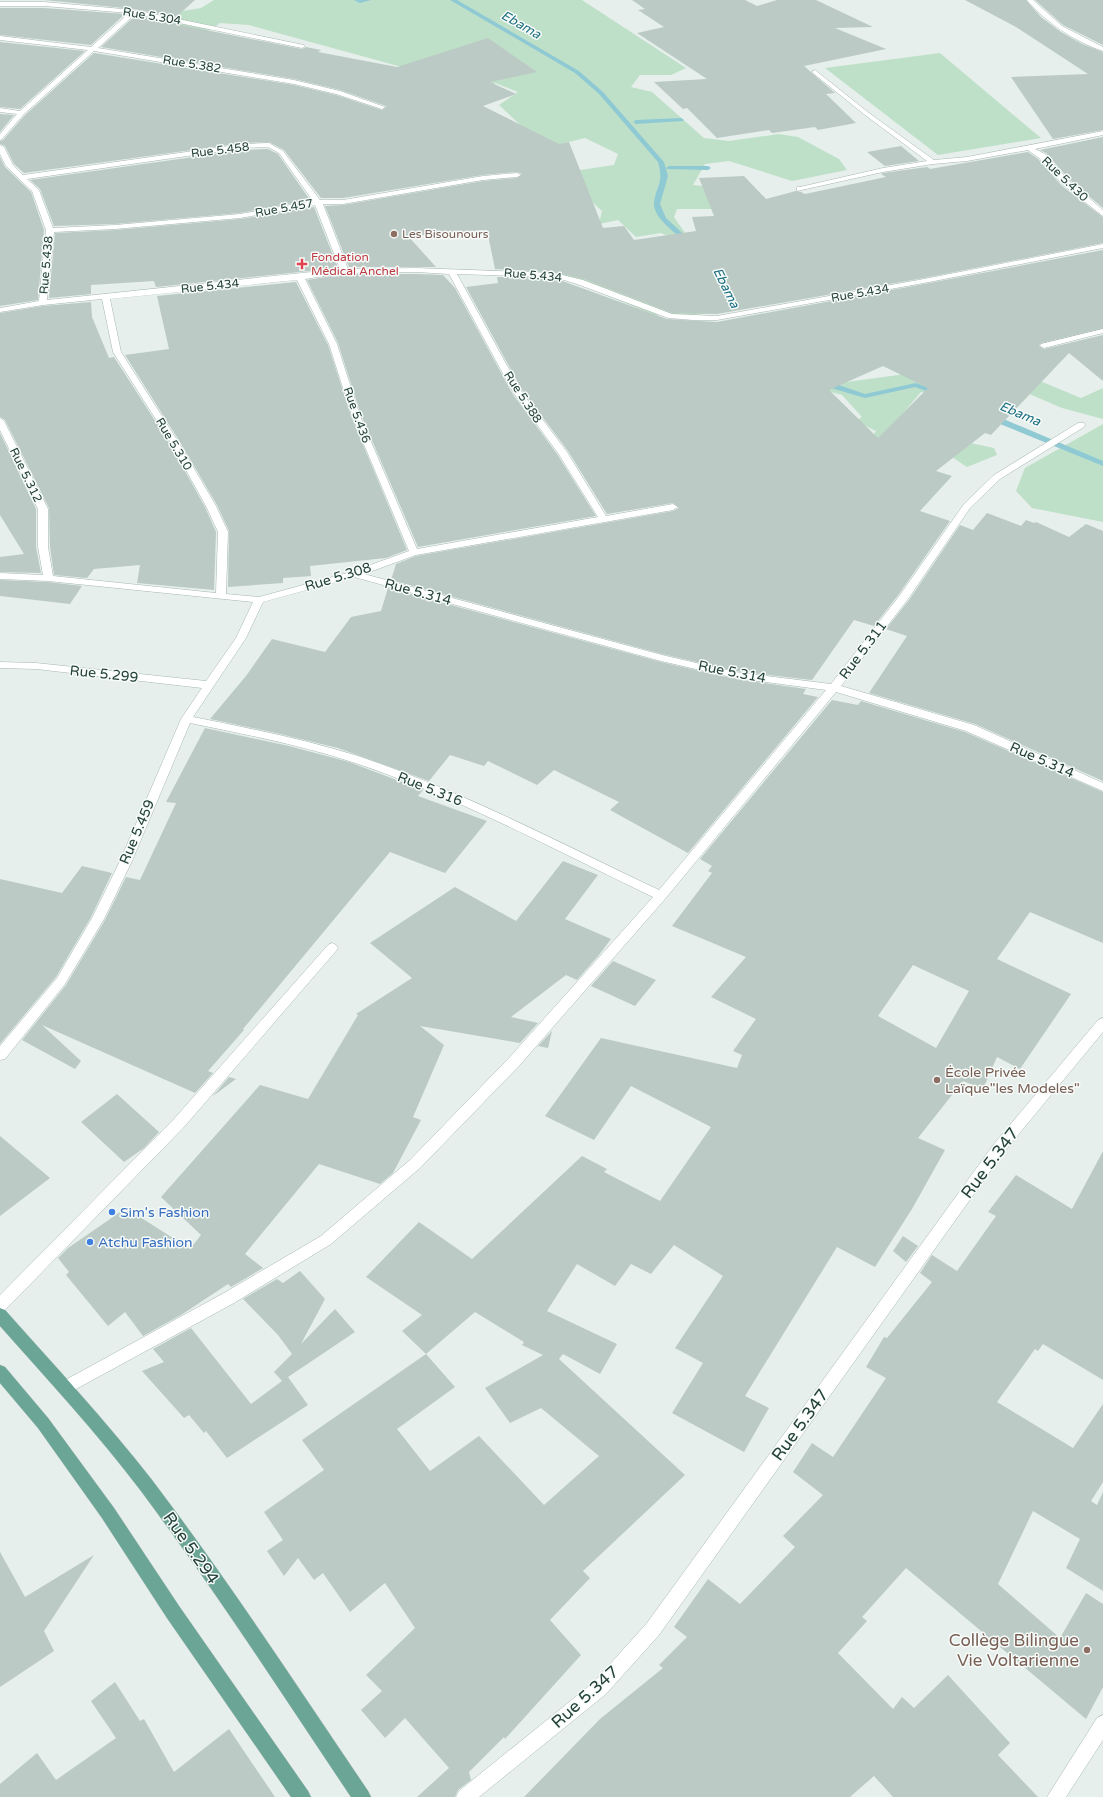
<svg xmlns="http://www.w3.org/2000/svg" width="1103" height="1797" viewBox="0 0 1103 1797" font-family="'Varela Round',sans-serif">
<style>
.green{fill:#bfe0c8}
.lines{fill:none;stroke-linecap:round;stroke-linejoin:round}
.stream{fill:#8ec9d4;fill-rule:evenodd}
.building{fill:#bbcac4;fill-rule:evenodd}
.minor-casing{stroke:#a8b8b2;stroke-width:1}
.major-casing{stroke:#c2cac8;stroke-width:1}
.minor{fill:#fff;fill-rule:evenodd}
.major{fill:#6aa596;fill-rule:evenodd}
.education-dot{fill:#8d6e63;stroke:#f7fbf9;stroke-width:1.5}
.health-dot{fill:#e0444e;stroke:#f7fbf9;stroke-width:1.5}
.shop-dot{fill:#3f7fe0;stroke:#f7fbf9;stroke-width:1.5}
.labels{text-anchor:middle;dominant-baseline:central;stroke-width:3;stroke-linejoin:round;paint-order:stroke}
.far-street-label{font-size:12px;fill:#24423a;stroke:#f7fbf9}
.far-education-label{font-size:12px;fill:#785e54;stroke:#f7fbf9;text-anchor:start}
.far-health-label{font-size:12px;fill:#be3a42;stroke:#f7fbf9;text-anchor:start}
.far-water-label{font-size:13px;font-style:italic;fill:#1c6f80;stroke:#f7fbf9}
.street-label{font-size:14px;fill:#24423a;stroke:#f7fbf9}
.education-label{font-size:14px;fill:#785e54;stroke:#f7fbf9;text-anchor:start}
.shop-label{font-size:14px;fill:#366cbe;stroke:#f7fbf9;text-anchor:start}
.near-street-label{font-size:17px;fill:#24423a;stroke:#f7fbf9}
.near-education-label{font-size:17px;fill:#785e54;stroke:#f7fbf9;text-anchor:end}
</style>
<rect width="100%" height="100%" fill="#e6efeb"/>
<!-- green -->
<g class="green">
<polygon points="214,0 582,0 686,68 671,75 640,75 631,87 652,92 704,138 729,141 779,134 798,137 839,159 847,170 792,181 729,161 705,164 693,185 760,192 712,209 677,209 674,217 692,243 715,312 695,315 654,315 565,278 496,265 561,236 688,245 661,233 636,237 618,220 599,224 602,211 560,173 614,165 618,154 585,138 545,148 499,105 518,92 495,83 484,97 409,69 249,25 220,23 211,30 196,32 139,20 151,16 201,8"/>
<polygon points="940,53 1041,138 938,155 825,68"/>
<polygon points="994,362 1081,398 1103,388 1103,419 1062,408 966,367 948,398 921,392 892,426 994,448 997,455 967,467 943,451 851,468 876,431 864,425 824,437 862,417 842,395 827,391 817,386"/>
<polygon points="1103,424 1103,522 1032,508 1016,491 1025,468"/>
</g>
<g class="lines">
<!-- stream -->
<g class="stream">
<polygon points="354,0 371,0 360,3"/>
<path d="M 450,0 L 457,0 L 579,71 L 603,92 L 664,162 L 668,176 L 660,204 L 666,218 L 691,241 L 691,243 L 687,243 C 677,234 652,218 654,202 C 657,183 664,184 658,162 L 599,94 L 575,73 Z"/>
<polygon points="681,118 684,120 683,121 636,124 633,122 636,120"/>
<polygon points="669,166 708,166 711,168 708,170 667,169 666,168"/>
<polygon points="821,381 827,381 865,394 916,383 944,394 940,396 915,387 865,398 821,385"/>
<polygon points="988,415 994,415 1103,461 1103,466 988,419"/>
</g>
</g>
<!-- building -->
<g class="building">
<polygon points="0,0 195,0 176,17 134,9 44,0"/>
<polygon points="632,0 745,0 757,6 777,0 816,0 873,27 835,28 886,49 804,66 835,93 826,94 856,123 818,130 815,127 772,133 769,130 717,138 687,108 683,109 654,82 707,79 637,33 664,27 638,10 645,9"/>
<polygon points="965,0 1026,0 1041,17 1061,32 1082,44 1103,52 1103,130 1053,139 1011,77 1088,74 1016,27"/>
<polygon points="1035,0 1103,0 1103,45 1063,25"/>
<polygon points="0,8 44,8 125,14 91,45 0,35"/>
<polygon points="135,16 302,49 306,47 321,50 318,52 397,67 488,38 537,72 490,82 516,94 483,106 559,144 569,142 603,228 624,226 634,240 696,231 692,217 714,216 699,178 744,176 766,199 796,191 801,192 805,194 886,177 881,174 883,173 927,167 930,169 1028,152 1038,159 1062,186 1103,217 1103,243 924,278 717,314 672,313 584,279 554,272 495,269 487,230 408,236 436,267 349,267 325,206 343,205 483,181 517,178 522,174 517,172 483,175 343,198 321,198 284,150 269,142 243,143 24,173 14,164 5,146 0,144 0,141 3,140 25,115 94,53 294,85 336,95 382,110 386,107 386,106 340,90 294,79 101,47"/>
<polygon points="0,42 85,51 20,109 0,107"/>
<polygon points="0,114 14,115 0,132"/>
<polygon points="1103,137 1103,208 1070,180 1046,153 1040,150"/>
<polygon points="901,146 919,161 885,166 867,152"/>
<polygon points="268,149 278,154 310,200 240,213 115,224 54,226 40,189 30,180 243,150"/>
<polygon points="0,157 5,167 31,192 44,230 38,300 0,306"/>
<polygon points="314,207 338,268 156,287 154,281 91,285 91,294 49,298 55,233 115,230 240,219"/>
<path d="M 1103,250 L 1103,328 L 1041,343 L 1039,346 L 1044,349 L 1103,335 L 1103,381 L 1069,353 L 991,435 L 985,433 L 936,471 L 952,476 L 920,511 L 950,521 L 899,594 L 874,626 L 854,620 L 812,680 L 735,671 L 662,654 L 391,580 L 396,564 L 416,556 L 673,511 L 679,508 L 673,503 L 607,514 L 568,451 L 522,390 L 466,287 L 498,283 L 497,277 L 554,278 L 667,319 L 717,322 L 924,284 ZM 883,366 L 928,388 L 878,438 L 829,390 Z"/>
<polygon points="345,274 416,274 443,275 455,288 512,393 557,454 596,516 418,547 361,415 338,343 307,280"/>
<polygon points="296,282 328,345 351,416 407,550 386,558 310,566 311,576 283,578 283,583 228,587 229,531 217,505 180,442 125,355 169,349 157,296"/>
<polygon points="91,302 92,317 109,358 114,357 170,444 205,507 216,532 214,590 137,583 140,565 94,569 87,578 54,575 50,547 49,508 5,420 0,417 0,313 43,306"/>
<polygon points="0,433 36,509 36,547 41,573 0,572 0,557 24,554 0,515"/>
<polygon points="987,513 1021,526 1026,520 1034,523 1036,522 1069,537 1086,524 1103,531 1103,781 975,724 869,693 907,636 886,629 909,600 960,525 973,530"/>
<polygon points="0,580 48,582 82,586 70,604 0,596"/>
<polygon points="388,588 661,662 735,679 806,689 803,694 818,697 688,853 610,810 619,802 554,770 537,785 488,761 484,766 450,755 429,781 338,748 276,733 210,719 246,676 272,639 325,652 351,617 381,611"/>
<path d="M 832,700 L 858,705 L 861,701 L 965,732 L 1103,792 L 1103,943 L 1030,912 L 997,959 L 1071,994 L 1020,1069 L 997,1057 L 983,1089 L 963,1081 L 918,1138 L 945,1150 L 912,1209 L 875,1267 L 837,1247 L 745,1396 L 769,1408 L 744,1452 L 672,1413 L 703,1363 L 675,1348 L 723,1276 L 674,1245 L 651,1274 L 631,1264 L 615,1286 L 577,1264 L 547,1311 L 617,1344 L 600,1374 L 563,1354 L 559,1359 L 685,1475 L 583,1571 L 590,1578 L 550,1620 L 581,1655 L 505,1739 L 504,1737 L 469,1772 L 471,1780 L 458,1790 L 455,1797 L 417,1797 L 449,1768 L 405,1718 L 385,1738 L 361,1710 L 382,1691 L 366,1675 L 415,1628 L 385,1583 L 350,1612 L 323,1573 L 314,1580 L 298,1558 L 284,1576 L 267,1551 L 283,1540 L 264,1512 L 324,1470 L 302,1440 L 426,1354 L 455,1387 L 397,1429 L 430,1471 L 479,1436 L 544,1505 L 599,1456 L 541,1408 L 510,1423 L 485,1388 L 543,1355 L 522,1345 L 524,1342 L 475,1312 L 426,1354 L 402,1331 L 422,1315 L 366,1277 L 419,1222 L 472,1259 L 582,1156 L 607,1169 L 604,1172 L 660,1201 L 711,1127 L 631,1086 L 594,1140 L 545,1116 L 601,1038 L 737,1068 L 742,1055 L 733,1051 L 756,1019 L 711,997 L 746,957 L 672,926 L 712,873 L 708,871 L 712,866 L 700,859 ZM 913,965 L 969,991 L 936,1048 L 878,1016 Z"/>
<polygon points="205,728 289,746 349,762 423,790 418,796 487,821 445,873 390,852 243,1029 244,1030 208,1071 213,1073 195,1093 42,1025 81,1061 75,1069 22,1040 66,985 105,920 126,877 140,880 176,803 166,802"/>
<polygon points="563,861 598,875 565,919 611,939 599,955 577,980 566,975 511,1017 538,1023 520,1043 420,1026 444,1045 413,1117 421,1120 393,1173 380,1184 319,1164 245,1254 263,1268 231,1287 228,1284 181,1315 143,1336 125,1312 108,1326 66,1275 69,1272 58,1258 68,1248 126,1208 190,1249 201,1235 161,1197 260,1085 308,1099 358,1015 356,1014 412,978 370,943 455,887 516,921"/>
<polygon points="82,866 112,873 91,917 56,977 0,1044 0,879 62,893"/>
<polygon points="613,961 656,980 635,1006 591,986"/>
<polygon points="552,1031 548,1048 538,1046"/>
<polygon points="229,1077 236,1079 213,1096"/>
<polygon points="117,1094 159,1132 144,1148 124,1162 81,1122"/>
<polygon points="0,1136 50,1178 0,1216"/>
<polygon points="1103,1151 1103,1380 1043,1344 1038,1351 1035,1349 997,1402 1073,1448 1103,1404 1103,1482 1091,1501 1097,1505 1103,1492 1103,1591 1066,1568 1080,1539 1033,1511 998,1584 1060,1638 1086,1593 1103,1604 1103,1687 1086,1719 906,1568 862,1617 867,1621 838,1653 893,1709 902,1697 914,1708 948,1675 1010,1743 998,1755 1038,1797 893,1797 874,1776 850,1797 524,1797 600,1719 663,1668 659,1665 687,1637 674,1627 708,1579 740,1604 795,1547 783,1536 823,1495 793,1472 812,1443 833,1457 886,1378 866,1367 884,1337 887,1338 932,1282 920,1273 932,1255 957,1271 996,1216 988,1212 1016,1175 1072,1209"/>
<polygon points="903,1236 918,1246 906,1262 893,1251"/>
<polygon points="300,1271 325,1299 301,1344 335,1309 355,1332 288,1377 308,1405 227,1458 206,1431 204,1433 189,1415 184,1418 142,1371 164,1362 153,1349 191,1328 251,1404 282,1381 274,1372 292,1354 278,1335 243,1299 277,1279 283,1283"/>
<polygon points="0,1552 25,1597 94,1555 44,1631 54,1651 0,1687"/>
<polygon points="115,1682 140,1721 144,1719 174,1772 229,1729 275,1797 0,1797 0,1784 37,1753 56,1780 116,1738 91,1701"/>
</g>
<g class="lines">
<defs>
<g id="minor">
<path d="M 1027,0 L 1033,0 L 1062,26 L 1103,47 L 1103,51 C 1077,43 1044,21 1027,0 Z"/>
<polygon points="0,2 44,2 134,10 304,45 305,46 302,48 135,14 98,48 294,80 340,91 385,107 382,109 336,94 294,84 94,51 24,114 2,139 0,140 0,134 17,114 0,112 0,108 20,111 88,50 0,40 0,36 91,47 129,13 44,6 0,6"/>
<polygon points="815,70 869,113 934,160 967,157 1103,131 1103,135 1035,149 1045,154 1069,181 1103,210 1103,216 1063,185 1039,158 1028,150 967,161 933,164 883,172 797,191 797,187 800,187 883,168 927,161 865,115 813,73 812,72"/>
<path d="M 269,143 L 283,151 L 320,200 L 343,200 L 483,176 L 517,173 L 521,175 L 517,177 L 483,180 L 343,204 L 323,204 L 348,269 L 416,268 L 554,273 L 583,280 L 672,314 L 717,316 L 924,279 L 1103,244 L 1103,248 L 924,283 L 717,320 L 693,320 L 668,318 L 577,284 L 554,277 L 457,274 L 521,391 L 567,452 L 606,516 L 673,504 L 678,507 L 673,510 L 416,555 L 364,574 L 662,655 L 735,672 L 831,684 L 900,595 L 964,504 L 994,475 L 1078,423 L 1084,423 L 1085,425 L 1084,427 L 1000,479 L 970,508 L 908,599 L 841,686 L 974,725 L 1103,783 L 1103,791 L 966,731 L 836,692 L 665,899 L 519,1066 L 420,1168 L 331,1244 L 234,1303 L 65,1395 L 60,1393 L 57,1388 L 60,1383 L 224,1293 L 321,1236 L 410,1160 L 509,1058 L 653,897 C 553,849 454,795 349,761 C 297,744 243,734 190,723 L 132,861 L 104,919 L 65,984 L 5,1059 L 0,1060 L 0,1046 L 57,978 L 92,918 L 120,861 L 181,719 L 202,688 L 36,669 L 0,668 L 0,662 L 36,663 L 206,681 L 236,638 L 253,602 L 48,581 L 0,579 L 0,573 L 43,575 L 38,547 L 38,509 L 0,430 L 0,418 L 4,421 L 48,509 L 48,547 L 53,576 L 216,593 L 218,532 L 206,506 L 171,443 L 113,352 L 102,299 L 43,305 L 0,312 L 0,308 L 39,301 L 46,230 L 32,191 L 6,166 L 0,154 L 0,145 L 4,147 L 13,165 L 23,175 L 243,144 ZM 268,147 L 279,153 L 313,201 L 240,214 L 115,225 L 53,228 L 39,190 L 27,179 L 243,148 ZM 315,205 L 340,269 L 47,300 L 54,232 L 115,229 L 240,218 ZM 416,272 L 449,274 L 513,392 L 558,453 L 598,517 L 417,549 L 360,416 L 337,344 L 305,279 L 345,273 ZM 297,280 L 329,344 L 352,416 L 409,551 L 351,572 L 259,597 L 226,594 L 228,532 L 216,506 L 179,443 L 121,352 L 110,299 ZM 354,577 L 661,661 L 735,678 L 826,690 L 659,890 C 560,843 462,791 358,756 C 304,739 248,728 193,717 L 246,638 L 263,602 Z"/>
<polygon points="1103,329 1103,333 1044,348 1040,346 1041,344"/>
<polygon points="332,943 336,945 338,948 336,951 184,1127 5,1310 0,1311 0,1295 174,1119 328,945"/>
<polygon points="1103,1018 1103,1032 1004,1152 659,1635 606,1694 479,1797 456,1797 459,1791 594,1682 647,1623 994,1144 1098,1020"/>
<polygon points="1103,1715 1103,1740 1066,1797 1047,1797 1097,1718"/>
</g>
<g id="major">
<path d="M 0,1308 L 5,1310 C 55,1366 106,1421 152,1480 C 228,1580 297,1686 368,1791 L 371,1797 L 351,1797 C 282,1694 215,1590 141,1491 C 97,1433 48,1380 0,1326 Z"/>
<polygon points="0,1365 5,1367 48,1418 114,1508 179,1606 308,1791 311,1797 291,1797 167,1618 102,1518 38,1428 0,1383"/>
</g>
</defs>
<!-- minor casing -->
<use href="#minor" class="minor-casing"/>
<!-- major casing -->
<use href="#major" class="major-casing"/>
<!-- minor -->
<use href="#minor" class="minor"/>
<!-- major -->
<use href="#major" class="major"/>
</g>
<!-- markers -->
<g class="education-dot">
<circle cx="394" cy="234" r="4"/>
<circle cx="937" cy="1080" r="4"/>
<circle cx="1087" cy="1650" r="4"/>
</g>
<path class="health-dot" d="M300 258h4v4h4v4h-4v4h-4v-4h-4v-4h4z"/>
<g class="shop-dot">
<circle cx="112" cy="1212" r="4"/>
<circle cx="90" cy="1242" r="4"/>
</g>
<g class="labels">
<!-- far-street labels -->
<g class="far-street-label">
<text transform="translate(152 16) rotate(9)">Rue 5.304</text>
<text transform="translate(192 64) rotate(9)">Rue 5.382</text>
<text transform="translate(220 150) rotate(-7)">Rue 5.458</text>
<text transform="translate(1065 179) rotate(44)">Rue 5.430</text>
<text transform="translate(284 208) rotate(-10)">Rue 5.457</text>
<text transform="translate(46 265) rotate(-85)">Rue 5.438</text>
<text transform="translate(533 275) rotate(5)">Rue 5.434</text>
<text transform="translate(210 286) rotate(-6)">Rue 5.434</text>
<text transform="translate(860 293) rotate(-10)">Rue 5.434</text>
<text transform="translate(523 397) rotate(57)">Rue 5.388</text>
<text transform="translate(357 415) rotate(70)">Rue 5.436</text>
<text transform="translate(174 444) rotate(59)">Rue 5.310</text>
<text transform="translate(26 475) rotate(64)">Rue 5.312</text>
</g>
<!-- far-education labels -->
<g class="far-education-label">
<text x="402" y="234">Les Bisounours</text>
</g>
<!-- far-health labels -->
<g class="far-health-label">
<text x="311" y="257">Fondation<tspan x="311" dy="14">Médical Anchel</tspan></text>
</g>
<!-- far-water labels -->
<g class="far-water-label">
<text transform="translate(521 25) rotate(30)">Ebama</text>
<text transform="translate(726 288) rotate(64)">Ebama</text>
<text transform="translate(1020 414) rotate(23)">Ebama</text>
</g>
<!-- street labels -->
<g class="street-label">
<text transform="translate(338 577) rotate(-17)">Rue 5.308</text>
<text transform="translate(418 592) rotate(15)">Rue 5.314</text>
<text transform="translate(863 650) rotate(-53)">Rue 5.311</text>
<text transform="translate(732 672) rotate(11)">Rue 5.314</text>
<text transform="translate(104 674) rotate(6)">Rue 5.299</text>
<text transform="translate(1042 760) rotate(24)">Rue 5.314</text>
<text transform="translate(430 789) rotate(22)">Rue 5.316</text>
<text transform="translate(137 832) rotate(-67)">Rue 5.459</text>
</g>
<!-- education labels -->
<g class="education-label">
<text x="945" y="1072">École Privée<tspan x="945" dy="16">Laïque"les Modeles"</tspan></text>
</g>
<!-- shop labels -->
<g class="shop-label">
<text x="120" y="1212">Sim's Fashion</text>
<text x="98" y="1242">Atchu Fashion</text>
</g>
<!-- near-street labels -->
<g class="near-street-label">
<text transform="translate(990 1163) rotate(-53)">Rue 5.347</text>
<text transform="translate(800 1425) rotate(-54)">Rue 5.347</text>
<text transform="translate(191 1548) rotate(55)">Rue 5.294</text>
<text transform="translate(585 1697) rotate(-42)">Rue 5.347</text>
</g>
<!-- near-education labels -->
<g class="near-education-label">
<text x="1079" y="1640">Collège Bilingue<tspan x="1079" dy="20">Vie Voltarienne</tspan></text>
</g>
</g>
</svg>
